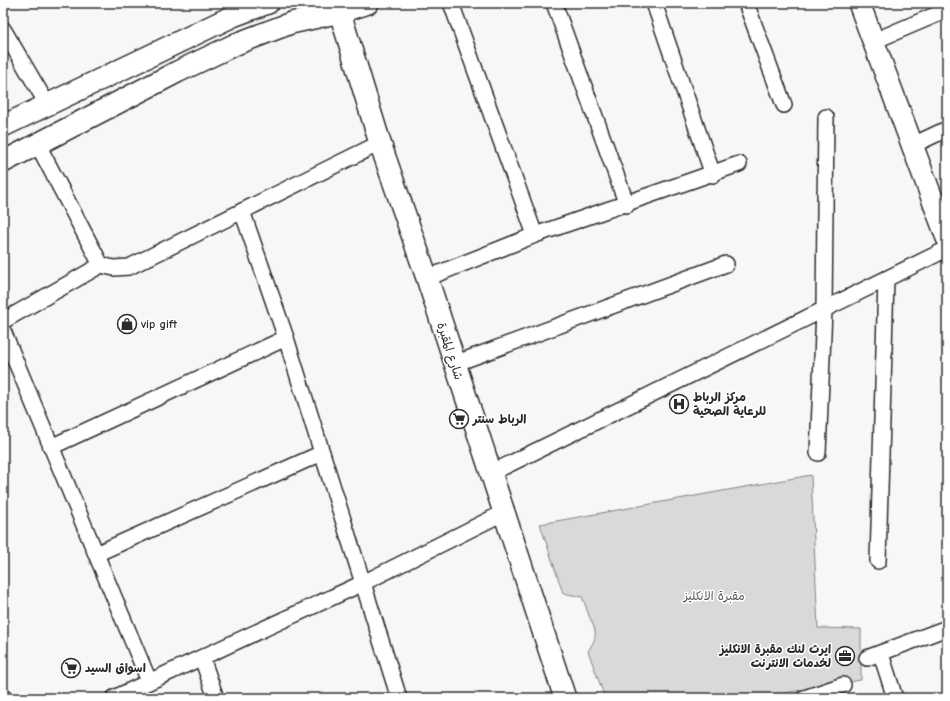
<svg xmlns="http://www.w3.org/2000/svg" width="950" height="701" viewBox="0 0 950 701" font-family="'Comic Neue','Playpen Sans Arabic',sans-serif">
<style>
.green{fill:#d9d9d9;stroke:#828282}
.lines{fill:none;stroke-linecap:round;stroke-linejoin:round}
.street-casing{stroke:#2b2b2b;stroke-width:18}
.secondary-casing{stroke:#2b2b2b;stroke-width:24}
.street{stroke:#fff;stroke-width:15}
.secondary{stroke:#fff;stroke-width:21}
.labels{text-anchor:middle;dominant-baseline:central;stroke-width:3;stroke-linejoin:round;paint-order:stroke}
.poi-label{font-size:12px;font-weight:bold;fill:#2b2b2b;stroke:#fff;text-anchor:start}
.street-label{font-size:12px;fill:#2b2b2b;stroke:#fff}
.park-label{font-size:12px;fill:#565656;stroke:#fff}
</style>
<rect width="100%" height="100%" fill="#f7f7f7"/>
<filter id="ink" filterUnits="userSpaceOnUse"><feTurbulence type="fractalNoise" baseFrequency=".025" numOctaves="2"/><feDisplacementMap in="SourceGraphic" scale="8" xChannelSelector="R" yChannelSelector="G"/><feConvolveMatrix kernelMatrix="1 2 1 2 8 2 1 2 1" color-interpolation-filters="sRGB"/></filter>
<g filter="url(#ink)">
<!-- green -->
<path class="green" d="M 811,475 L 818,628 L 861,629 L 861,680 L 755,698 L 605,698 L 588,651 C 598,636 597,632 589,616 C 587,610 585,603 582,597 L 563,593 L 540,524 Z"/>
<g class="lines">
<defs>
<g id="street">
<polyline points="451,3 535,235"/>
<polyline points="554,3 627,205"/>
<polyline points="654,3 713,175"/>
<polyline points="746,3 784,105"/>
<polyline points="3,29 47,104"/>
<polyline points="874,41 947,10"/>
<polyline points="38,145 101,265"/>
<polyline points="913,145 947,129"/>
<polyline points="242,211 286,338 399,698"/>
<polyline points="427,278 535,235 739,164"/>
<polyline points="3,321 101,265 114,268 129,267 380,143"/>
<polyline points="3,331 149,681"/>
<polyline points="454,364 726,264"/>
<polyline points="51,447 286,338"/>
<polyline points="818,453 824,310 826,117"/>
<polyline points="491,473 947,249"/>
<polyline points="96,554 322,453"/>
<polyline points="878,561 886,279"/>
<polyline points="881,654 895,698"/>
<polyline points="202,658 216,698"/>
<polyline points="867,658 947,628"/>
<polyline points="3,696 4,698"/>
<polyline points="114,698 363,583 503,513"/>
<polyline points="804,698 843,685"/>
</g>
<g id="secondary">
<polyline points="337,3 380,143 427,278 565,698"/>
<polyline points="859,3 947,238"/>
<polyline points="3,126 233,16 268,3"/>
<polyline points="3,162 177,72 236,44 291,23 340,12 368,3"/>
</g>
</defs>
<!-- street casing -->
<use href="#street" class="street-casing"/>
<!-- secondary casing -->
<use href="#secondary" class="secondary-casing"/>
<!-- street -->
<use href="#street" class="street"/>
<!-- secondary -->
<use href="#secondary" class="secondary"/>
</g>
</g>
<!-- icons -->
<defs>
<symbol id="shop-ring" viewBox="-11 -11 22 22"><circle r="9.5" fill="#fff" stroke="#2b2b2b" stroke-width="1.5"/><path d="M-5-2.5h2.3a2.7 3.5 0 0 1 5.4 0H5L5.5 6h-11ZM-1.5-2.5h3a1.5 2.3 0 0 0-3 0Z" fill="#2b2b2b"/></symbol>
<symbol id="hospital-ring" viewBox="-11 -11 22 22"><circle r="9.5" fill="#fff" stroke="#2b2b2b" stroke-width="1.5"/><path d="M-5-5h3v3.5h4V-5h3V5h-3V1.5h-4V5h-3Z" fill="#2b2b2b"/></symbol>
<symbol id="supermarket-ring" viewBox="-11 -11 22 22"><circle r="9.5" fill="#fff" stroke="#2b2b2b" stroke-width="1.5"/><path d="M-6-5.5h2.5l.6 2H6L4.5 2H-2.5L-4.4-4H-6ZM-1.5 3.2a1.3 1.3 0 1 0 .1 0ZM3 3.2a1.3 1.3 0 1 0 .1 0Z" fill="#2b2b2b"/></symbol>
<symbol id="office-ring" viewBox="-11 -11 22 22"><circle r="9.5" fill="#fff" stroke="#2b2b2b" stroke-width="1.5"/><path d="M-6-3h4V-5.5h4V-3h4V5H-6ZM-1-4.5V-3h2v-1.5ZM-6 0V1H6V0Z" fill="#2b2b2b"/></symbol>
</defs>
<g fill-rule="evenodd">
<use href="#shop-ring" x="116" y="313" width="22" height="22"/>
<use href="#hospital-ring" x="668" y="393" width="22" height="22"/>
<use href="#supermarket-ring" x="448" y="408" width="22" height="22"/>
<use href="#office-ring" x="834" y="645" width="22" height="22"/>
<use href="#supermarket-ring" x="60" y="657" width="22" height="22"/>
</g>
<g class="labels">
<!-- poi labels -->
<g class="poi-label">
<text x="141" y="324">vip gift</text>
<text x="693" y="397">مركز الرباط<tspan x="693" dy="14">للرعاية الصحية</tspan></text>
<text x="473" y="419">الرباط سنتر</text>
<text x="831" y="649" text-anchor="end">ايرث لنك مقبرة الانكليز<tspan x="831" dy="14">لخدمات الانترنت</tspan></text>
<text x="85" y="668">اسواق السيد</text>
</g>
<!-- street labels -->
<g class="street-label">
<text transform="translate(450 351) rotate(72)">شارع المقبرة</text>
</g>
<!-- park labels -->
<g class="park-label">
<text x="714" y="596">مقبرة الانكليز</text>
</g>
</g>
<!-- margin -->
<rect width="950" height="701" fill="none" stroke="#fff" stroke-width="16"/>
<rect x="8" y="8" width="934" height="685" fill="none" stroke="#2b2b2b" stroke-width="1.5" filter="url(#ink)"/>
</svg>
